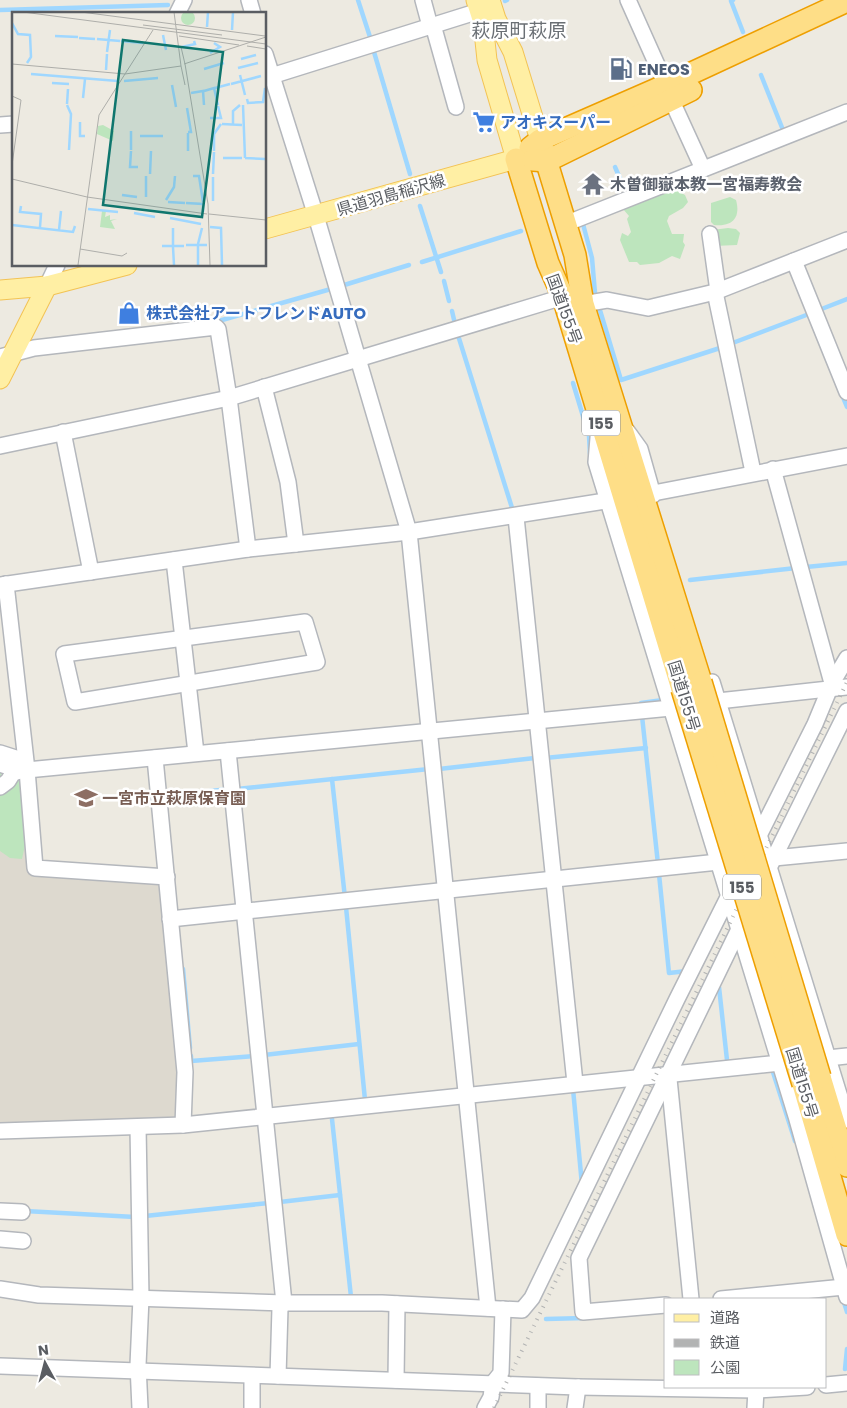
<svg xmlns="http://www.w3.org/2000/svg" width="847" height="1408" viewBox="0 0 847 1408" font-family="Poppins,'Noto Sans JP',sans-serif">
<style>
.education{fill:#ddd9cf}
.green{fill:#bde5bd}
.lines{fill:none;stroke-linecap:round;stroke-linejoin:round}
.stream{stroke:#9fd7ff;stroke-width:4.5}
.minor-casing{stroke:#b4b7bc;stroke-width:18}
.major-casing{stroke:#f3c354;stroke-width:21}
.highway-casing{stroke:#ee9f00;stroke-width:24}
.minor{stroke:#fff;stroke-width:15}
.major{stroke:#ffefa4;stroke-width:19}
.highway{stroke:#fede87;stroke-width:21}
.rail{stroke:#b2b3b3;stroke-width:4;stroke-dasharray:1 6;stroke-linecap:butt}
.highway-bridge-casing{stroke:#ee9f00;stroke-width:24;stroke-linecap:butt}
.highway-bridge{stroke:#fede87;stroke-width:21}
.labels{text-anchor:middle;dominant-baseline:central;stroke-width:5;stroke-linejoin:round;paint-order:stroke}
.shield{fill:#fff;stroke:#8c8e91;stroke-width:1}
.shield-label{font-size:15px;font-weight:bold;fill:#5a5d62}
.service-label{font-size:16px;font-weight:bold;fill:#4e5e75;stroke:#fff;text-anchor:start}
.shop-label{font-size:16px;font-weight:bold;fill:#366cbe;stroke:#fff;text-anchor:start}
.worship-label{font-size:16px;font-weight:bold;fill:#5b616d;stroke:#fff;text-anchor:start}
.street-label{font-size:16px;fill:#5a5d62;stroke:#fff}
.education-label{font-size:16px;font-weight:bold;fill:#785e54;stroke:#fff;text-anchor:start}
.quarter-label{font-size:19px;fill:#6a6f74;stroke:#fff}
.inset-river{fill:none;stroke:#9fd7ff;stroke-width:2.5}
.inset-road{fill:none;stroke:#aeaeaa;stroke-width:1}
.view{fill:#0f766e;fill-opacity:0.15;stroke:#0f766e;stroke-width:2.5}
.inset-edge{fill:none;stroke:#5a5d62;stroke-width:2.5}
</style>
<rect width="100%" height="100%" fill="#edeae1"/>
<!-- education -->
<polygon class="education" points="0,805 26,805 30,870 159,880 180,1072 179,1117 175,1119 0,1126"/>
<!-- green -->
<g class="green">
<polygon points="668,186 685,195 688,202 683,208 669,216 667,221 672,234 684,234 683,242 685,245 680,259 672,256 659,263 640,265 637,262 629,262 620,240 622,233 628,236 631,232 627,219 629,216 623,209"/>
<path d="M 730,197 L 736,200 C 741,218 732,227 714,225 L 711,222 L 711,203 Z"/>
<polygon points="728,228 736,229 740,233 737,245 714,246 712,230"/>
<polygon points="0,771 2,776 16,776 21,784 25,845 22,859 10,858 0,851"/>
</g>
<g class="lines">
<!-- stream -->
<g class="stream">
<polyline points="358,0 370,37"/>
<polyline points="733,0 731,1 743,32"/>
<polyline points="505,1 507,0"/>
<polyline points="0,10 168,5"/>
<polyline points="374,52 410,174"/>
<polyline points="761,75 783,130"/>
<polyline points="615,167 626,192"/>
<polyline points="420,206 441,272"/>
<polyline points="583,224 592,258 595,293"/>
<polyline points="422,262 521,231"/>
<polyline points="444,281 449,301"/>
<polyline points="341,286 409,265"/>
<polyline points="599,307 621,380 720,348 721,352"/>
<polyline points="819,310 847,299"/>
<polyline points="452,311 455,324"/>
<polyline points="215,322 331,289"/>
<polyline points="457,332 513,511"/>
<polyline points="730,344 809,314 810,318"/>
<polyline points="573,383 589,436 590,454"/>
<polyline points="842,395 847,407"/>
<polyline points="806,567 847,563"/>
<polyline points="690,580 796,568"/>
<polyline points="641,703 663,700 662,697"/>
<polyline points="642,716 658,864"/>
<polyline points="545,758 646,748"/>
<polyline points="439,769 535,758"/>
<polyline points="332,779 345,898"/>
<polyline points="237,789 429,769"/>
<polyline points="165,796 229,789"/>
<polyline points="659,874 669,973 687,971"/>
<polyline points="346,907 365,1100"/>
<polyline points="183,969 190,1048"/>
<polyline points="719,987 727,1060"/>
<polyline points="264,1055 359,1044"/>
<polyline points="191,1056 191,1061 255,1056"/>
<polyline points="772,1069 795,1141"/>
<polyline points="573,1089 582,1185"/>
<polyline points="332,1119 351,1297"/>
<polyline points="280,1202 340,1195"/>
<polyline points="25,1211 135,1217"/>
<polyline points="145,1216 269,1203"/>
<polyline points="843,1299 847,1312"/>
<polyline points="546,1319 585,1318"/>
<polyline points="845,1369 847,1349"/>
</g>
<defs>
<g id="minor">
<polyline points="249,0 253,14"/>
<polyline points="423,0 430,26"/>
<polyline points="628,0 666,85"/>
<polyline points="177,14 184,0"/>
<polyline points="433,25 456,107"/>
<polyline points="265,54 316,216 409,532 488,1308"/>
<polyline points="265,78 479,11"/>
<polyline points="671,99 703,169"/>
<polyline points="0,125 14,124"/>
<polyline points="565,224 847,112"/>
<polyline points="710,234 718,291"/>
<polyline points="794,261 847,392"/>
<polyline points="47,286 57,265"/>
<polyline points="715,292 753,472"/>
<polyline points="583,304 607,300 648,308 715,292 847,240"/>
<polyline points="0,357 34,348 216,327 218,329 229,398 248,549"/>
<polyline points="264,387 288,482 296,544"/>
<polyline points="599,426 596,462 796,1116 847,1297"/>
<polyline points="627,431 640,449 653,495"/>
<polyline points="63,432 91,572"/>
<polyline points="0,446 229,398 563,297"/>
<polyline points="773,469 832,683"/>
<polyline points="643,495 847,456"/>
<polyline points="516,517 575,1083"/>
<polyline points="174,560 196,753"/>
<polyline points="6,584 27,770 35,868 167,877"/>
<polyline points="0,585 248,549 409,532 618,499"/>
<polygon points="305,622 317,662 75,702 64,654"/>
<polyline points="712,682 847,1120"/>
<polyline points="718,701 847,687"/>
<polyline points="228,751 284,1303 280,1308 278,1376"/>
<polyline points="0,753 25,761"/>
<polyline points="155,758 185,1072 183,1125"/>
<polyline points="0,764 9,767 13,773"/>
<polyline points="27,770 671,708"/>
<polyline points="0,787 8,781 13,773 20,771"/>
<polyline points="774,858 847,851"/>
<polyline points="760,886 847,711"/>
<polyline points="170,919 728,861"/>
<polyline points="828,1058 847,1056"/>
<polyline points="669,1079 691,1299"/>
<polyline points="138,1127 141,1298 138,1365 140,1408"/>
<polyline points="0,1131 183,1125 780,1063"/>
<polyline points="0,1211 22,1212"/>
<polyline points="0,1239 23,1241"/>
<polyline points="0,1289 39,1295 284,1303 382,1303 522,1310 532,1298 677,999 815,724 832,683 847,658"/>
<polyline points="721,1299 844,1287"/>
<polyline points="666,1305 583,1312 579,1258 741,925"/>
<polyline points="0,1366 578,1387 756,1390 807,1387"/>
<polyline points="396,1380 397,1304"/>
<polyline points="826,1385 847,1383"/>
<polyline points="538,1386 538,1408"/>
<polyline points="252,1408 252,1376"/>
<polyline points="485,1408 491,1397 493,1383 501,1373 503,1309"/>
<polyline points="575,1408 578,1387"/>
<polyline points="755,1408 756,1390"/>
</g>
<g id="major">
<polyline points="490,0 496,19 513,52 540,140"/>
<polyline points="265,229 516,159 487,60 483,22 476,0"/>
<polyline points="0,290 47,286 127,265"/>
<polyline points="0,379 47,286"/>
</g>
<g id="highway">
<polyline points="540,140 575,255 583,304 701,682"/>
<polyline points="530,148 540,140 666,85 847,1"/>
<polyline points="516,159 548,263 563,297 682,689"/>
<polyline points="533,160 547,161 691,90"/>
<polyline points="820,1077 847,1166"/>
<polyline points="803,1084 847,1235"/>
</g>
</defs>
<!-- minor casing -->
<use href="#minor" class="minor-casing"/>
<!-- major casing -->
<use href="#major" class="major-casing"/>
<!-- highway casing -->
<use href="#highway" class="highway-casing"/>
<!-- minor -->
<use href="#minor" class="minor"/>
<!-- major -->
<use href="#major" class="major"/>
<!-- highway -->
<use href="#highway" class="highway"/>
<!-- rail -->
<polyline class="rail" points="494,1408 847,682"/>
<defs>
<g id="highway-bridge">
<polyline points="701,682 820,1077"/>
<polyline points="682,689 803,1084"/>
</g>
</defs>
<!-- highway-bridge casing -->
<use href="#highway-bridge" class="highway-bridge-casing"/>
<!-- highway-bridge -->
<use href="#highway-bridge" class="highway-bridge"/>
</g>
<!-- icons -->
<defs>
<symbol id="fuel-bare" viewBox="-9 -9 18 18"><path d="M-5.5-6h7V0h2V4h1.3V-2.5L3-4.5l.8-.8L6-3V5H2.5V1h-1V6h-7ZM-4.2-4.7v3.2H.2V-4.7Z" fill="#5c6f8a" stroke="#fff" stroke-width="2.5" paint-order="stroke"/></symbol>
<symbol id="supermarket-bare" viewBox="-9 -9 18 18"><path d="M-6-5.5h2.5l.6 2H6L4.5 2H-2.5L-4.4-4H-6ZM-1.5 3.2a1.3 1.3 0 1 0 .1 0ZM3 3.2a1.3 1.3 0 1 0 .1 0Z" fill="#3f7fe0" stroke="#fff" stroke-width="2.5" paint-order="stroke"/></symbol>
<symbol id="temple-bare" viewBox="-9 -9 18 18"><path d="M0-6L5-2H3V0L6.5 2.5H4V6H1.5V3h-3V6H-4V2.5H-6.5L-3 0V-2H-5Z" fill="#6b7280" stroke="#fff" stroke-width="2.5" paint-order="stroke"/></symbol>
<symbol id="shop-bare" viewBox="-9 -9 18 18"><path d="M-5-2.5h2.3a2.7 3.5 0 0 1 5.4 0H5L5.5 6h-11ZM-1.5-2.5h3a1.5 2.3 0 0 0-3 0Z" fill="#3f7fe0" stroke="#fff" stroke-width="2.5" paint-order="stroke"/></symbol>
<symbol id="school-bare" viewBox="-9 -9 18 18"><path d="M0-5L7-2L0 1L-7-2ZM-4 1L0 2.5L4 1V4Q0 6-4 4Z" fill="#8d6e63" stroke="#fff" stroke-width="2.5" paint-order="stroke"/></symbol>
</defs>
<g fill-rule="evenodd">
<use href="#fuel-bare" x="605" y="53" width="32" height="32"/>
<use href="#supermarket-bare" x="468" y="106" width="32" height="32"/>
<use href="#temple-bare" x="577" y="168" width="32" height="32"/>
<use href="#shop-bare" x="113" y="297" width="32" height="32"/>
<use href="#school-bare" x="70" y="782" width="32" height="32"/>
</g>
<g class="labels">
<!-- shield labels -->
<g class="shield">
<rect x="582" y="410.5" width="38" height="25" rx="4"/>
<rect x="723" y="874.5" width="38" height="25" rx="4"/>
</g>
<g class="shield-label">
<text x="601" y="423">155</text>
<text x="742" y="887">155</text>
</g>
<!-- service labels -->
<g class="service-label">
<text x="638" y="69">ENEOS</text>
</g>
<!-- shop labels -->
<g class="shop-label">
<text x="500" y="122">アオキスーパー</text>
<text x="146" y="313">株式会社アートフレンドAUTO</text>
</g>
<!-- worship labels -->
<g class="worship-label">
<text x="610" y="184">木曽御嶽本教一宮福寿教会</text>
</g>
<!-- street labels -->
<g class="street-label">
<text transform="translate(391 195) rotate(-16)">県道羽島稲沢線</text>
<text transform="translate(564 309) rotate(70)">国道155号</text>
<text transform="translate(684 696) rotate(73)">国道155号</text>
<text transform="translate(802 1083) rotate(73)">国道155号</text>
</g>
<!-- education labels -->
<g class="education-label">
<text x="102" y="798">一宮市立萩原保育園</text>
</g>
<!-- quarter labels -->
<g class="quarter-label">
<text x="519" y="30">萩原町萩原</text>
</g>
</g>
<!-- overview -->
<g transform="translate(12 12)">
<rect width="254" height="254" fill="#edeae1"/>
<path d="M169 6a7 7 0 1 1 14 0a7 7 0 1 1-14 0ZM 91,113 L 102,119 L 101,129 L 85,122 L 86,114 ZM 90,199 L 94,199 L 93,205 L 98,203 L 98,208 L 105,207 L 99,209 L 103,217 L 88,215 Z" fill="#bde5bd"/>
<path class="inset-river" d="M 0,11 L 6,22 L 18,23 L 19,45 L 15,51M 195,15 L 196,0M 220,18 L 221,0M 151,23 L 154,38M 43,24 L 66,25M 67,26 L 83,27M 85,27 L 108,29M 109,29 L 131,31M 170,35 L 183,32 L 182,29M 95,40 L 98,18M 198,41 L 208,35 L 202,31M 229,47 L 244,43M 226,56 L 246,51M 192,57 L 212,51M 94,58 L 95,42M 19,62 L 106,69M 228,63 L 233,83M 112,69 L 146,66M 40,71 L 57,72M 219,72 L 249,64M 160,73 L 164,95M 203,76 L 218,72M 192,79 L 202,76 L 206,93M 179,81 L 191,79 L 192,93M 71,86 L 73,67M 235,87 L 236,91 L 251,90 L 253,76M 55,92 L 56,77M 55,93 L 59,102 L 57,138M 231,93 L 233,146M 175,96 L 179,120 L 176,120M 198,106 L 209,106 L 206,94M 68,110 L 68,124 L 73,124M 210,112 L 230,113M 221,112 L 221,99 L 228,93M 128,124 L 151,124M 119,138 L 119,119M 119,139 L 118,155 L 126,155M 176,139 L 176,121M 202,139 L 202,122 L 209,112M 211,146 L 230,146M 233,146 L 253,147M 138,162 L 139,139M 201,162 L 202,140M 181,164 L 187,164 L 191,190M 110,183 L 125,185M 134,185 L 134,164M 154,188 L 162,175 L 163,164M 201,189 L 201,165M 156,190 L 173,191M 174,191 L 191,192 L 191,200M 9,194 L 8,200 L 29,202 L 28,215M 76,197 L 106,200M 122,201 L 143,205M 158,206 L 189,212M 0,213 L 61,220 L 63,214M 198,215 L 209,216 L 210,253M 161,216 L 161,233M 47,218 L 49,199M 186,232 L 190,216M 174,233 L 195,233M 150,234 L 172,234M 186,234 L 186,253M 161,235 L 162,253"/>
<path class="inset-road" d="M 11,0 L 254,32M 69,0 L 253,24M 131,13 L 210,23M 167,24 L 227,33M 235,34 L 254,37M 169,35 L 173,52M 0,52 L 113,62 L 169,54 L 162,0M 172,52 L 254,25M 173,52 L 196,192 L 198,253M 169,54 L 173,73M 113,62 L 141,18M 0,84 L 9,88 L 0,153M 0,167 L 75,185M 75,185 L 195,202M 197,202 L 254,208M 68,237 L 110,244 L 115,241M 66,253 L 87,103 L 113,62"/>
<path class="view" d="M 111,28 L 211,40 L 190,205 L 91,193 Z"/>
<rect width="254" height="254" class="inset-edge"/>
</g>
<!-- legend -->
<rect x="664" y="1298" width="162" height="90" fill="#ffffff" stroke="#bdbec0"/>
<rect x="674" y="1314" width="25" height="8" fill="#ffefa4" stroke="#bdbec0"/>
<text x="710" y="1323" font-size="15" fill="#5a5d62">道路</text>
<rect x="674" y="1339" width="25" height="8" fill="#b2b3b3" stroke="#bdbec0"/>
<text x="710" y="1348" font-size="15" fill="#5a5d62">鉄道</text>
<rect x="674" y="1360" width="25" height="15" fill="#bde5bd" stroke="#bdbec0"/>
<text x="710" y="1373" font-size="15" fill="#5a5d62">公園</text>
<!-- north arrow -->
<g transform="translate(45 1363) rotate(353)" stroke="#ffffff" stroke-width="4" paint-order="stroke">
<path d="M0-4L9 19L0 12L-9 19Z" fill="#5a5d62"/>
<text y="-8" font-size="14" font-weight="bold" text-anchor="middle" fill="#5a5d62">N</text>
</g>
</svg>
